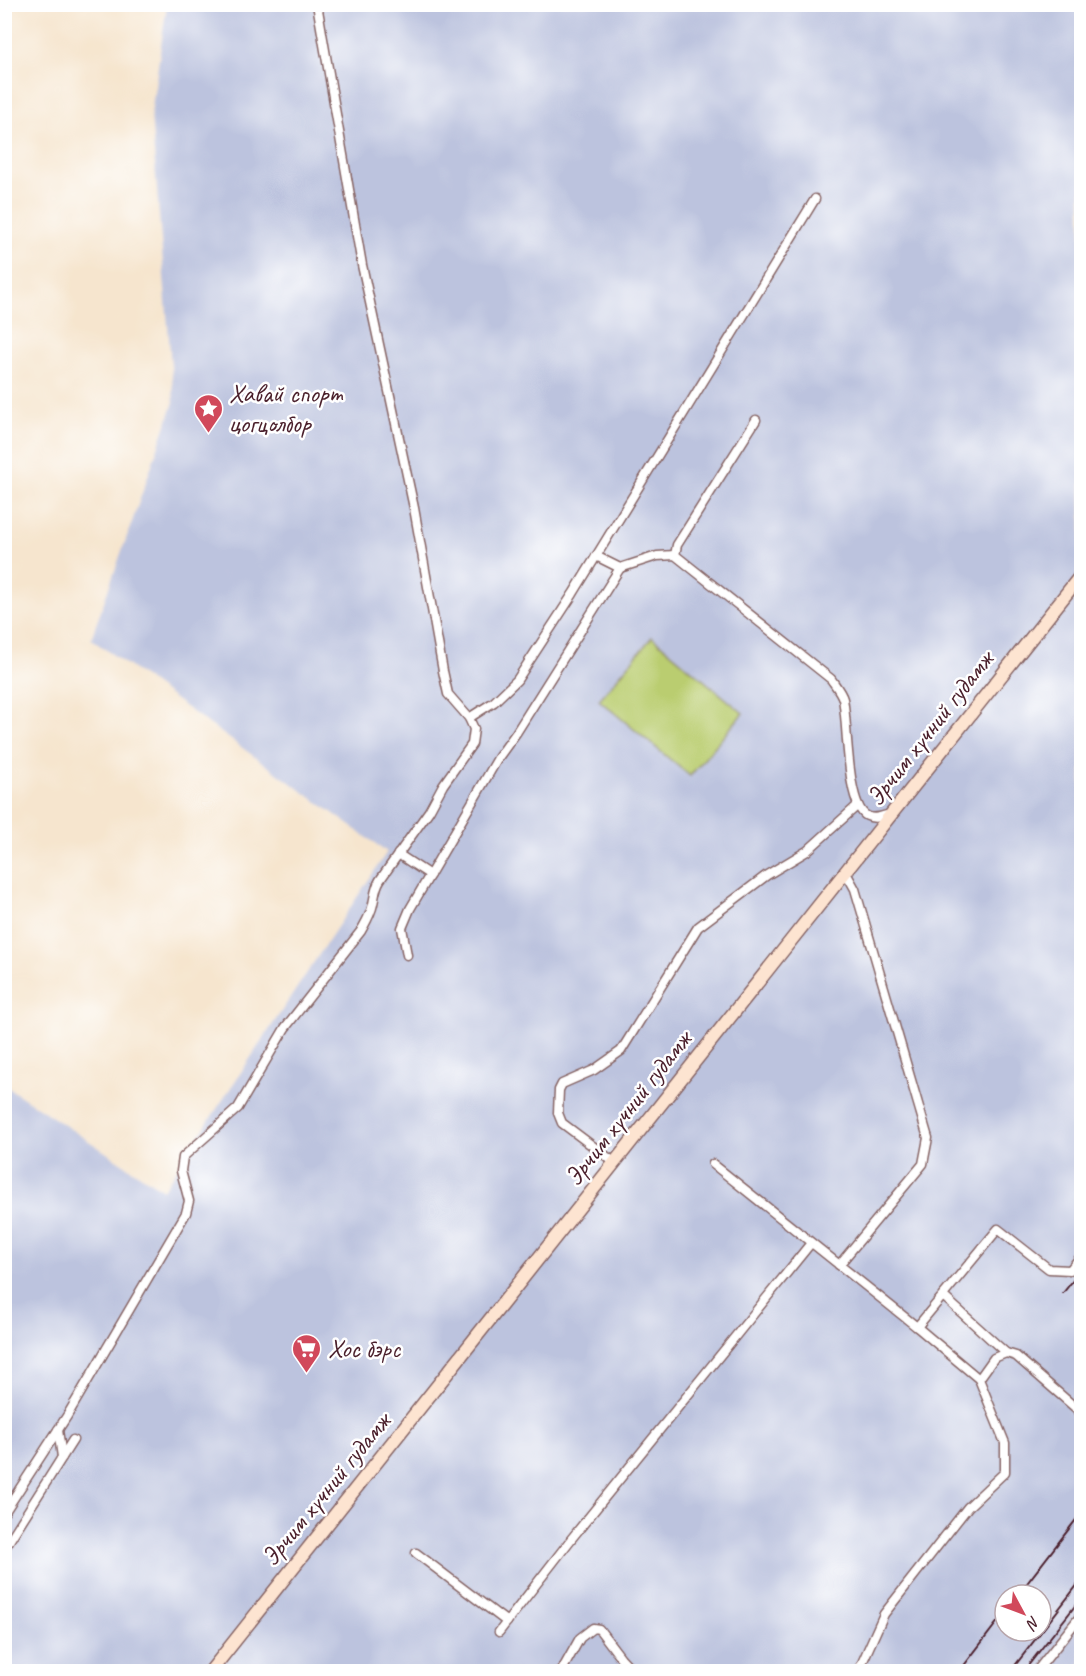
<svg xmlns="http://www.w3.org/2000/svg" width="1086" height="1676" viewBox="0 0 1086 1676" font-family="Caveat,sans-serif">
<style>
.industrial{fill:#bcc3de;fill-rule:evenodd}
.green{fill:#bacd70;stroke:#82764e;stroke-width:1.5}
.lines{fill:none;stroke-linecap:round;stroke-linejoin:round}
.minor-casing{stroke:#866464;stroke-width:11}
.secondary-casing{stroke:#866464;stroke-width:15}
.minor{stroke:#fff;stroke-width:8}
.secondary{stroke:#fde4d1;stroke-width:12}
.rail{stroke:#4a1f2b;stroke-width:2}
.labels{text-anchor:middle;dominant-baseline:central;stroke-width:5;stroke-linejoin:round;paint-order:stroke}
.poi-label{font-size:26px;fill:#4a1f2b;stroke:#fff;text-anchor:start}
.street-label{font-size:26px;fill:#4a1f2b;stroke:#fff}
</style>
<rect width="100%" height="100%" fill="#fff"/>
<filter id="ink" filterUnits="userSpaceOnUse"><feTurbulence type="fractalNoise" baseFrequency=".0167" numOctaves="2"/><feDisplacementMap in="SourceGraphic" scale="12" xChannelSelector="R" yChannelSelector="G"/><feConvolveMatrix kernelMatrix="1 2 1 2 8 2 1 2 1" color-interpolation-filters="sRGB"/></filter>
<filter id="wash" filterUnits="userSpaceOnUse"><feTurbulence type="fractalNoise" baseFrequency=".008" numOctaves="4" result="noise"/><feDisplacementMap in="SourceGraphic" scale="24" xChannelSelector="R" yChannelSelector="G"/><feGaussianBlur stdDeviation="1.35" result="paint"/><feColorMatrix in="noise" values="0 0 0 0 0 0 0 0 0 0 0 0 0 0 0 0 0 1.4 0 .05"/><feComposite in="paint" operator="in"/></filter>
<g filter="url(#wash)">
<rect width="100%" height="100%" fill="#f6e5ce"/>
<!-- industrial -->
<path class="industrial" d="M 167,5 L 1081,5 L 1081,1671 L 5,1671 L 4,1085 L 163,1190 L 387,852 L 91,639 L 174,402 L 151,114 ZM 1005,1595 L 1041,1595 L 1041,1631 L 1005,1631 Z"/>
<!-- green -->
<polygon class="green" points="652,637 743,713 690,776 599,700"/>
</g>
<g filter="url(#ink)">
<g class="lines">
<defs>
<g id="minor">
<polyline points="317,4 362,265 414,508 443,671 448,694 469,718"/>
<polyline points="675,555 677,545 756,420"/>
<path d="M 596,556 L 620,568 L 657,556 L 675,555 L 831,679 C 835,685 841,692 843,699 C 848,723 846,805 867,816 C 875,820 883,816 890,814"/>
<polyline points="398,854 430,875"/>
<polyline points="407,955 402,928 410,909 498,758 516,733 620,568"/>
<polyline points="614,1162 562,1123 558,1113 559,1090 562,1084 594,1070 621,1051 698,927 767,875 807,851 858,805"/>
<polyline points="713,1164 917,1327 979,1379 1005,1443 1005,1472 968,1507 884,1614 858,1672"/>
<polyline points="839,1265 923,1164 928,1138 855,889 845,871"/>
<polyline points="943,1296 1006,1353"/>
<polyline points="917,1327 998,1229 1049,1269 1070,1270 1082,1255"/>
<polyline points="979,1379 994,1358 1006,1353 1016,1356 1078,1410 1082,1412"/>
<polyline points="58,1430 62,1457"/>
<path d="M 4,1513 L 67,1416 L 186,1213 L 189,1201 L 181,1171 L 183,1157 L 238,1108 L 285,1028 L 361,931 C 366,922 371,914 373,904 C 375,895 375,888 380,880 L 429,811 L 443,785 L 472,744 L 474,729 L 469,718 L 494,702 L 517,680 L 573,594 L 815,199"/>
<polyline points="4,1549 73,1440"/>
<polyline points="416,1553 507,1622"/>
<polyline points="499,1632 572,1538 811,1243"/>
<polyline points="561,1672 580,1638 593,1628 599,1629 621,1658 634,1672"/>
<polyline points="1036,1672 1082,1614"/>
</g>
<polyline id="secondary" points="210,1672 1082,574"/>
</defs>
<!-- minor casing -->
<use href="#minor" class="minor-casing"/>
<!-- secondary casing -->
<use href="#secondary" class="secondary-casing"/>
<!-- minor -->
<use href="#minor" class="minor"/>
<!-- secondary -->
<use href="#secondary" class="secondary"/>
<!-- rail -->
<g class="rail">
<polyline points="1063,1293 1082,1269"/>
<polyline points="1018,1595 1082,1512"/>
<polyline points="959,1672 1005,1612"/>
<polyline points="1010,1672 1082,1579"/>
<polyline points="1023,1672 1082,1597"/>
</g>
</g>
</g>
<!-- icons -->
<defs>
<symbol id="sight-pin" viewBox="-11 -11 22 30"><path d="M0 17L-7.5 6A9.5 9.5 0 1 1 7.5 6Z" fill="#d1495b" stroke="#fff"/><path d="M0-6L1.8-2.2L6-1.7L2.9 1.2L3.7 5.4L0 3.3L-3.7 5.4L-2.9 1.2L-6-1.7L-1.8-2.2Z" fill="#fff"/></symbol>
<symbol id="supermarket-pin" viewBox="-11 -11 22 30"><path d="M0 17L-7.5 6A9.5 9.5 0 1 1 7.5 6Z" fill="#d1495b" stroke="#fff"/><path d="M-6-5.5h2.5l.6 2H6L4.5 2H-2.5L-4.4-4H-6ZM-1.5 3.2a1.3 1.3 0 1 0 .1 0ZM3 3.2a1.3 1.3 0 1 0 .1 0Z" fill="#fff"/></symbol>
</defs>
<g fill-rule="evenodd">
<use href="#sight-pin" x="192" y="392" width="33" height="45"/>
<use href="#supermarket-pin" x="290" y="1332" width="33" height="45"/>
</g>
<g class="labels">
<!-- poi labels -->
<g class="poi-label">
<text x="229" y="393">Хавай спорт<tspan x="229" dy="30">цогцолбор</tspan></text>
<text x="328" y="1348">Хос бэрс</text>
</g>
<!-- street labels -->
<g class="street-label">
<text transform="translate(930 728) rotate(-52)">Эрчим хүчний гудамж</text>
<text transform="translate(628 1108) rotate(-52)">Эрчим хүчний гудамж</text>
<text transform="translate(326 1489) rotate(-51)">Эрчим хүчний гудамж</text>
</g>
</g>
<!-- margin -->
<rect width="1086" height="1676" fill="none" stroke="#fff" stroke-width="24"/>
<!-- north arrow -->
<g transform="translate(1023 1613) rotate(131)"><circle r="28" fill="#ffffff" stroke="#b7a5aa" stroke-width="1.5"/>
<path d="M0-4.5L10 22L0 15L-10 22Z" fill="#d1495b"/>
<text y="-9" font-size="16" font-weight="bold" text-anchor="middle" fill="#4a1f2b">N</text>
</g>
</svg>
